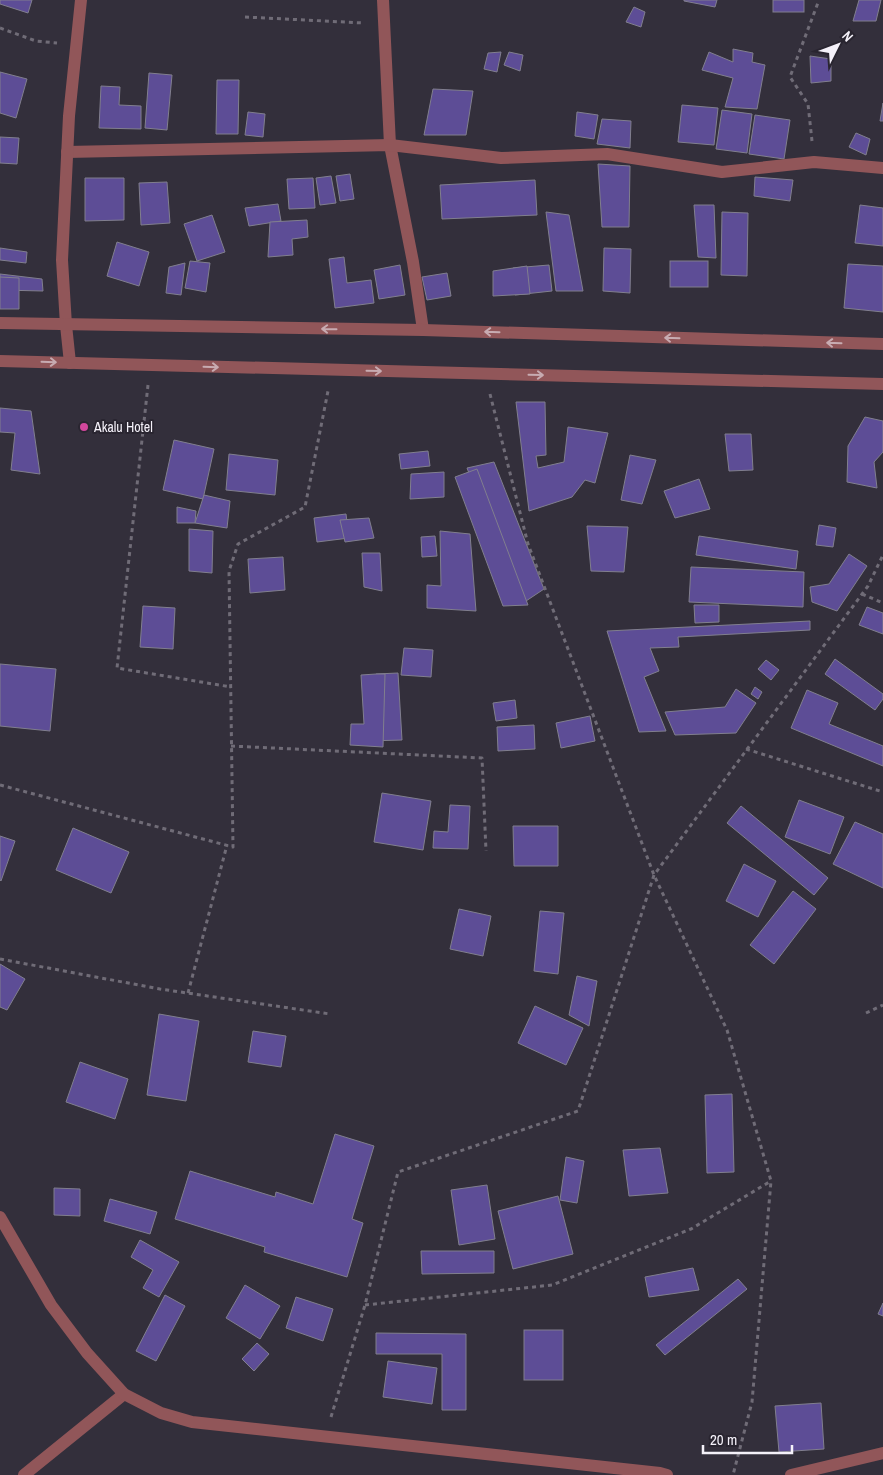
<svg xmlns="http://www.w3.org/2000/svg" width="883" height="1475" viewBox="0 0 883 1475" font-family="'Archivo Narrow',sans-serif">
<style>
.building{fill:#5d4d96;stroke:#817f8e}
.lines{fill:none;stroke-linecap:round;stroke-linejoin:round}
.path{stroke:#706c77;stroke-width:3;stroke-dasharray:4 4;stroke-linecap:butt}
.minor{stroke:#915659;stroke-width:12}
.tertiary{stroke:#915659;stroke-width:12}
.oneway{stroke:#c7abb1}
.hotel-dot{fill:#d1479c;stroke:#292530;stroke-width:2}
.labels{text-anchor:middle;dominant-baseline:central;stroke-width:4;stroke-linejoin:round;paint-order:stroke}
.poi-label{font-size:14px;fill:#f4f1f9;stroke:#292530;text-anchor:start}
</style>
<rect width="100%" height="100%" fill="#332f3b"/>
<!-- building -->
<g class="building">
<polygon points="0,0 32,0 28,13 0,4"/>
<polygon points="684,0 717,0 715,7 684,1"/>
<rect x="773" y="0" width="31" height="12"/>
<polygon points="859,0 881,0 876,21 853,21"/>
<polygon points="634,7 645,12 641,27 626,22"/>
<polygon points="733,49 753,53 752,62 765,65 757,109 725,107 733,78 702,70 709,52 733,62"/>
<polygon points="501,52 497,72 484,69 488,53"/>
<polygon points="509,52 523,55 520,71 504,65"/>
<polygon points="810,56 831,59 831,81 811,83"/>
<polygon points="0,72 27,79 16,118 0,113"/>
<polygon points="149,73 172,75 167,130 145,128"/>
<polygon points="217,80 239,80 238,134 216,134"/>
<polygon points="101,86 120,87 119,105 141,106 141,129 99,128"/>
<polygon points="433,89 473,91 466,135 424,135"/>
<polygon points="883,103 883,121 880,121"/>
<polygon points="682,105 718,108 714,145 678,142"/>
<polygon points="722,110 752,114 747,153 716,149"/>
<polygon points="248,112 265,114 263,137 245,135"/>
<polygon points="577,112 598,115 594,139 575,136"/>
<polygon points="755,115 790,120 784,159 749,154"/>
<polygon points="602,119 631,121 630,148 597,144"/>
<polygon points="856,133 870,139 866,155 849,147"/>
<polygon points="0,137 19,138 17,164 0,163"/>
<polygon points="598,164 630,166 629,227 602,227"/>
<polygon points="350,174 354,199 340,201 336,176"/>
<polygon points="331,176 336,203 320,205 316,178"/>
<polygon points="755,177 793,180 790,201 754,196"/>
<polygon points="85,178 124,178 124,220 85,221"/>
<polygon points="313,178 315,208 289,209 287,179"/>
<polygon points="535,180 537,215 442,219 440,185"/>
<polygon points="167,182 170,223 141,225 139,183"/>
<polygon points="278,204 281,221 249,226 245,208"/>
<polygon points="694,205 714,205 716,258 698,257"/>
<polygon points="860,205 883,208 883,246 855,243"/>
<polygon points="546,212 569,215 583,291 556,291"/>
<polygon points="722,212 748,213 747,276 721,275"/>
<polygon points="212,215 225,252 197,261 184,224"/>
<polygon points="307,220 308,237 292,239 293,255 268,257 270,222"/>
<polygon points="117,242 149,252 139,286 107,276"/>
<polygon points="0,248 27,252 26,263 0,260"/>
<polygon points="604,248 631,249 630,293 603,291"/>
<polygon points="344,257 347,283 371,280 374,303 335,308 329,259"/>
<polygon points="190,261 210,263 206,292 185,288"/>
<rect x="670" y="261" width="38" height="26"/>
<polygon points="185,263 181,295 166,293 169,267"/>
<polygon points="848,264 883,266 883,312 844,308"/>
<polygon points="400,265 405,295 379,299 374,270"/>
<polygon points="549,265 552,291 515,295 513,268"/>
<polygon points="527,266 530,294 493,296 493,271"/>
<polygon points="447,273 451,296 427,300 422,277"/>
<polygon points="0,274 42,279 43,291 0,290"/>
<polygon points="0,277 19,278 19,309 0,309"/>
<polygon points="516,402 545,402 546,455 536,456 538,468 564,462 568,427 608,433 595,483 585,480 572,497 529,511"/>
<polygon points="0,408 31,411 40,474 11,470 15,433 0,432"/>
<polygon points="865,417 883,421 883,452 874,462 877,488 847,482 848,446"/>
<polygon points="725,434 751,434 753,470 729,471"/>
<polygon points="174,440 214,449 203,499 163,490"/>
<polygon points="428,451 430,466 401,469 399,454"/>
<polygon points="229,454 278,460 275,495 226,490"/>
<polygon points="630,455 656,460 642,504 621,500"/>
<polygon points="494,462 544,589 520,605 467,468"/>
<polygon points="477,469 528,605 503,606 455,477"/>
<polygon points="444,472 444,497 410,499 411,474"/>
<polygon points="699,479 710,509 675,518 664,491"/>
<polygon points="204,495 230,501 227,528 195,523"/>
<polygon points="177,507 196,511 195,523 177,523"/>
<polygon points="346,514 349,538 317,542 314,518"/>
<polygon points="369,518 374,538 345,542 340,520"/>
<polygon points="819,525 836,528 833,547 816,545"/>
<polygon points="587,526 628,527 624,572 591,571"/>
<polygon points="189,529 213,531 212,573 189,571"/>
<polygon points="440,531 470,534 476,611 427,608 427,585 441,586"/>
<polygon points="435,536 437,556 422,557 421,537"/>
<polygon points="699,536 798,551 796,569 696,555"/>
<polygon points="362,553 380,553 382,591 364,587"/>
<polygon points="849,554 867,566 837,611 812,602 810,587 829,584"/>
<polygon points="283,557 285,590 250,593 248,559"/>
<polygon points="691,567 804,572 803,607 689,602"/>
<polygon points="694,605 719,605 719,622 695,623"/>
<polygon points="143,606 175,608 173,649 140,647"/>
<polygon points="867,607 883,613 883,634 859,625"/>
<polygon points="810,621 810,630 678,637 679,647 650,648 659,671 644,677 666,731 639,732 607,631"/>
<polygon points="404,648 433,650 431,677 401,675"/>
<polygon points="835,659 883,694 883,699 875,710 825,674"/>
<polygon points="766,660 779,670 771,680 758,669"/>
<polygon points="0,664 56,669 50,731 0,726"/>
<polygon points="398,673 402,740 367,741 376,674"/>
<polygon points="376,674 385,674 383,747 350,745 351,724 364,724 361,675"/>
<polygon points="755,687 762,692 758,699 751,694"/>
<polygon points="736,689 756,703 736,733 675,735 665,712 725,707"/>
<polygon points="807,690 838,703 829,724 883,746 883,766 791,728"/>
<polygon points="515,700 517,718 496,721 493,703"/>
<polygon points="590,716 595,741 561,748 556,723"/>
<polygon points="534,725 535,749 498,751 497,727"/>
<polygon points="382,793 431,801 423,850 374,842"/>
<polygon points="799,800 844,817 830,854 785,837"/>
<polygon points="450,805 470,806 468,849 433,848 434,831 448,832"/>
<polygon points="741,806 828,878 814,895 727,823"/>
<polygon points="855,822 883,834 883,888 833,864"/>
<polygon points="513,826 558,826 558,866 514,866"/>
<polygon points="73,828 129,852 111,893 56,870"/>
<polygon points="0,836 15,841 1,881 0,880"/>
<polygon points="744,864 776,881 758,917 726,901"/>
<polygon points="793,891 816,909 774,964 750,945"/>
<polygon points="459,909 491,916 483,956 450,949"/>
<polygon points="540,911 564,913 558,974 534,971"/>
<polygon points="0,964 25,979 7,1010 0,1007"/>
<polygon points="577,976 597,981 589,1026 569,1015"/>
<polygon points="535,1006 583,1028 566,1065 518,1043"/>
<polygon points="159,1014 199,1021 186,1101 147,1095"/>
<polygon points="253,1031 286,1036 281,1067 248,1062"/>
<polygon points="80,1062 128,1079 115,1119 66,1102"/>
<polygon points="732,1094 734,1172 707,1173 705,1095"/>
<polygon points="335,1134 374,1146 352,1219 363,1223 347,1277 264,1252 265,1247 175,1219 190,1171 275,1197 276,1192 313,1204"/>
<polygon points="660,1148 668,1193 629,1196 623,1150"/>
<polygon points="566,1157 584,1161 577,1203 560,1200"/>
<polygon points="487,1185 495,1239 459,1245 451,1190"/>
<polygon points="54,1188 80,1189 80,1216 54,1215"/>
<polygon points="558,1196 573,1254 513,1269 498,1211"/>
<polygon points="110,1199 157,1212 150,1234 104,1221"/>
<polygon points="140,1240 179,1262 159,1297 143,1288 153,1270 131,1257"/>
<polygon points="421,1251 494,1251 494,1273 422,1274"/>
<polygon points="693,1268 699,1290 649,1297 645,1277"/>
<polygon points="738,1279 747,1289 665,1355 656,1345"/>
<polygon points="245,1285 280,1306 260,1339 226,1318"/>
<polygon points="165,1295 185,1306 156,1361 136,1351"/>
<polygon points="296,1297 333,1309 323,1341 286,1328"/>
<polygon points="883,1303 883,1316 878,1314"/>
<rect x="524" y="1330" width="39" height="50"/>
<polygon points="376,1333 466,1334 466,1410 442,1410 442,1354 376,1354"/>
<polygon points="257,1343 269,1354 254,1371 242,1359"/>
<polygon points="388,1361 437,1368 432,1404 383,1397"/>
<polygon points="821,1403 824,1449 779,1452 775,1406"/>
</g>
<g class="lines">
<!-- path -->
<g class="path">
<polyline points="245,17 364,23"/>
<polyline points="0,28 36,41 57,43"/>
<polyline points="812,141 808,104 790,77 819,0"/>
<polyline points="148,385 117,668 231,687"/>
<polyline points="490,394 528,544 654,875 727,1030 771,1181 752,1402 733,1475"/>
<polyline points="862,594 883,603"/>
<polyline points="231,746 482,758 486,851"/>
<polyline points="746,749 883,792"/>
<polyline points="0,785 233,847 229,571 238,544 305,507 328,391"/>
<polyline points="0,959 160,989 330,1014"/>
<polyline points="188,993 227,845"/>
<polyline points="866,1013 883,1005"/>
<polyline points="365,1305 552,1285 691,1229 771,1181"/>
<polyline points="331,1417 365,1305 398,1172 578,1111 654,875 868,586 883,555"/>
</g>
<!-- minor -->
<g class="minor">
<polyline points="383,0 390,145 413,262 423,330"/>
<polyline points="67,152 390,145 501,158 607,154 722,172 814,162 883,168"/>
<polyline points="70,363 66,325 62,260 69,116 81,0"/>
<polyline points="24,1475 124,1394"/>
<polyline points="791,1475 883,1453"/>
</g>
<!-- tertiary -->
<g class="tertiary">
<polyline points="0,323 423,330 883,344"/>
<polyline points="0,361 883,384"/>
<polyline points="0,1217 51,1305 87,1353 124,1394 161,1413 192,1422 660,1473 667,1475"/>
</g>
</g>
<!-- one-way arrows -->
<defs><path id="oneway-shaft" d="M-6 0H5M1.5-3L5.5 0L1.5 3" fill="none" stroke-width="1.6" stroke-linecap="round" stroke-linejoin="round" transform="scale(1.25)"/></defs>
<g class="oneway">
<use href="#oneway-shaft" transform="translate(329 329) rotate(-179)"/>
<use href="#oneway-shaft" transform="translate(492 332) rotate(-178)"/>
<use href="#oneway-shaft" transform="translate(672 338) rotate(-178)"/>
<use href="#oneway-shaft" transform="translate(834 343) rotate(-178)"/>
<use href="#oneway-shaft" transform="translate(49 362) rotate(2)"/>
<use href="#oneway-shaft" transform="translate(211 367) rotate(2)"/>
<use href="#oneway-shaft" transform="translate(374 371) rotate(1)"/>
<use href="#oneway-shaft" transform="translate(536 375) rotate(1)"/>
</g>
<!-- markers -->
<circle class="hotel-dot" cx="84" cy="427" r="5"/>
<g class="labels">
<!-- poi labels -->
<g class="poi-label">
<text x="94" y="427">Akalu Hotel</text>
</g>
</g>
<!-- north arrow -->
<g transform="translate(838 45) rotate(48)" stroke="#292530" stroke-width="4" paint-order="stroke">
<path d="M0-4L9 19L0 12L-9 19Z" fill="#f4f1f9"/>
<text y="-8" font-size="14" font-weight="bold" text-anchor="middle" fill="#f4f1f9">N</text>
</g>
<!-- scale -->
<path d="M703 1445v8h89v-8" fill="none" stroke="#f4f1f9" stroke-width="2.5"/>
<text x="710" y="1445" font-size="15" fill="#f4f1f9" stroke="#292530" stroke-width="4" paint-order="stroke">20 m</text>
</svg>
